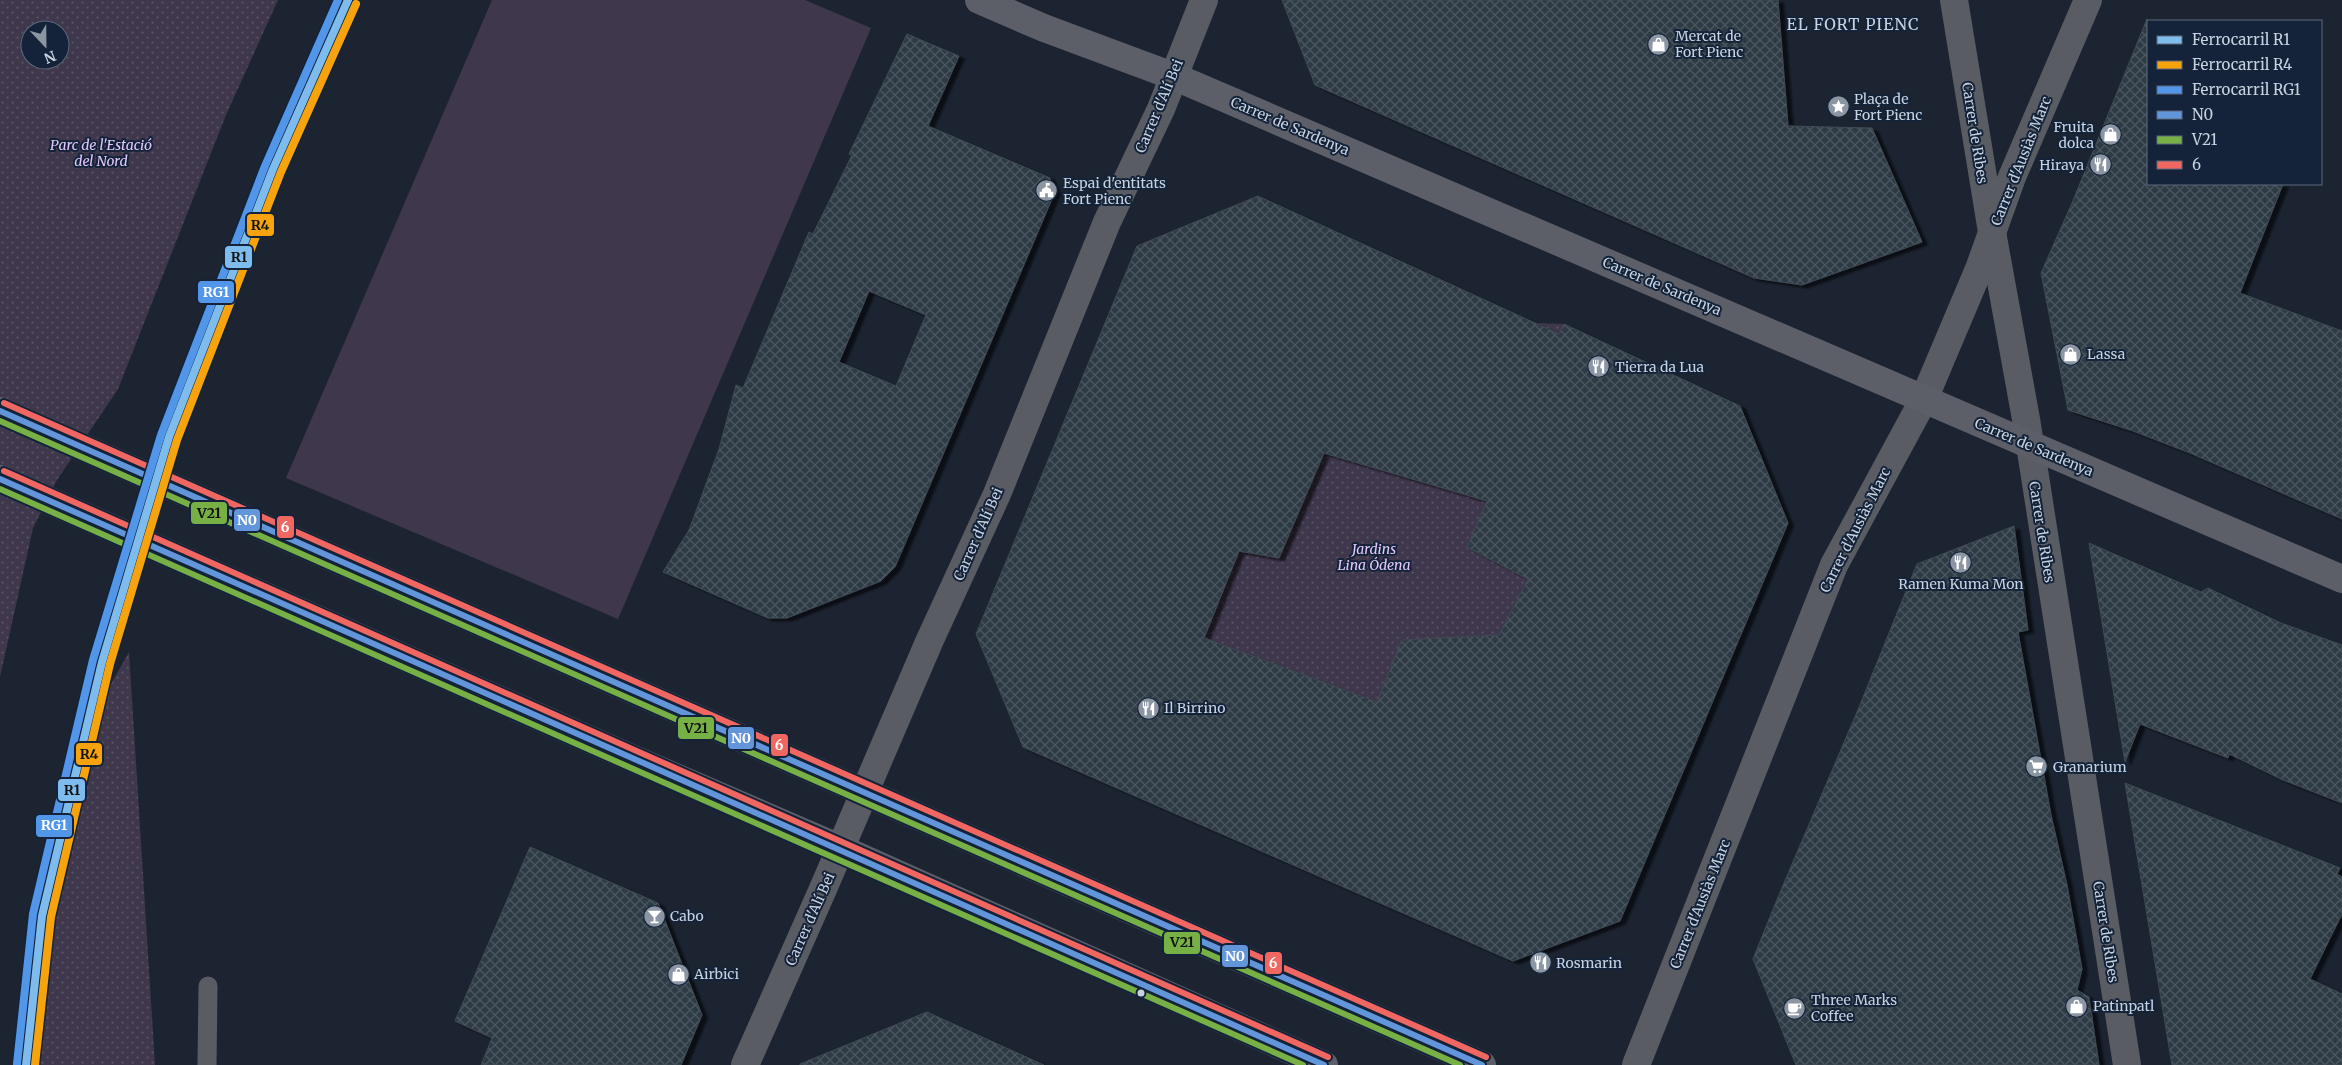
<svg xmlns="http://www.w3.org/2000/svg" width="2342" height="1065" viewBox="0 0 2342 1065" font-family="Merriweather,serif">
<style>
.green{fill:url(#green-dots);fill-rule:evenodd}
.pitch{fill:#3f374c}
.building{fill:url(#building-cross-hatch);stroke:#404a54;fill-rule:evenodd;filter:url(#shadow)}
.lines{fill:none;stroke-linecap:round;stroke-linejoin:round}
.lane{stroke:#5a5c63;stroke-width:19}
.street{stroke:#5a5c63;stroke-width:28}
.secondary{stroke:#5c5f68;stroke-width:28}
.bus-1-casing{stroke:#142339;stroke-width:10}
.bus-2-casing{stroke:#142339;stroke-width:10}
.bus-3-casing{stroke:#142339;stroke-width:10}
.bus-1{stroke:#6295da;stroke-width:6}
.bus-2{stroke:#77b045;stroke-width:6}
.bus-3{stroke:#ef6760;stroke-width:6}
.rail-1-casing{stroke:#142339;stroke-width:11}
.rail-2-casing{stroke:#142339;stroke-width:11}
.rail-3-casing{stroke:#142339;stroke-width:11}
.rail-1{stroke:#7dbcec;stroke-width:8}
.rail-2{stroke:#f6a30d;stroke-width:8}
.rail-3{stroke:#5296ea;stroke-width:8}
.bus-dot{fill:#c8d3e1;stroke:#142339;stroke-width:2}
.labels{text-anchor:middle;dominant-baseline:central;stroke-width:4;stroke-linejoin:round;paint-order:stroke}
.poi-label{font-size:14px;fill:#c8d3e1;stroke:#142339;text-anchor:start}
.street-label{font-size:14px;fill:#c8d3e1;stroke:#142339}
.park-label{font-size:14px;font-style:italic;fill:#e2c8fb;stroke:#142339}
.quarter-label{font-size:16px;letter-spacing:1px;fill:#c8d3e1;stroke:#142339}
.line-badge{stroke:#142339;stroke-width:2}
.badge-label{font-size:14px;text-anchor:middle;font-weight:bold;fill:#fff}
.pale-badge-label{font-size:14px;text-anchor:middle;font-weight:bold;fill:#111}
</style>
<defs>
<pattern id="green-dots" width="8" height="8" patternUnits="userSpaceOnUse" patternTransform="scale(1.25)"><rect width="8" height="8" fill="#3f374c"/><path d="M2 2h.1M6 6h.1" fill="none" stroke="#595366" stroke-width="1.8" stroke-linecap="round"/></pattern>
<pattern id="building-cross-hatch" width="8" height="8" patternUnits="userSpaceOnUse" patternTransform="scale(1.25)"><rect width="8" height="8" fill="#2e3b45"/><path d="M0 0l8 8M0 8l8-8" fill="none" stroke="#4b5660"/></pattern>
<filter id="shadow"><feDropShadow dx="5.5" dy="3" stdDeviation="1" flood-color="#0009"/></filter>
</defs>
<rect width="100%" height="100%" fill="#1c2431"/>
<!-- green -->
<g class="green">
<path d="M 0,0 L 278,0 L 226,115 L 118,389 L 57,480 L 33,528 L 0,677 ZM 30,30 L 60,30 L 60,60 L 30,60 Z"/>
<polygon points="1536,323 1564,324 1467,547 1528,579 1499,635 1402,640 1377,702 1204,638 1238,550 1279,558 1324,453 1468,495"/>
<polygon points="129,652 155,1065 29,1065 25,989 50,823 80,739"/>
</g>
<!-- pitch -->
<polygon class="pitch" points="492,0 805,0 871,28 618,619 286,478"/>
<!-- building -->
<g class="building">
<polygon points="1282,0 1778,0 1788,126 1872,128 1922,242 1802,285 1754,278 1315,85"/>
<polygon points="2147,19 2148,184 2283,184 2240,293 2342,331 2342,519 2190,453 2133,431 2068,410 2041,273 2072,203"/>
<path d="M 907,34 L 959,56 L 928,126 L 1050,178 L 1055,192 L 895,567 L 881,581 L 787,618 L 768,618 L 663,572 L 689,530 L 719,449 L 736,385 L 743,388 L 809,232 L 813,234 L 852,155 L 849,154 ZM 869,291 L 926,315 L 896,386 L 839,362 Z"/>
<path d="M 1258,196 L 1559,334 L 1564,324 L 1740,406 L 1788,523 L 1620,921 L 1513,961 L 1023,747 L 976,634 L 1137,246 ZM 1324,453 L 1487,501 L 1467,547 L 1528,579 L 1499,635 L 1402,640 L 1377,702 L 1204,638 L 1239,551 L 1279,558 Z"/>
<polygon points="2014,526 2028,630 2018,632 2051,815 2067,885 2082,969 2077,990 2089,997 2099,1065 1796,1065 1753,959 1778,897 1857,712 1917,564"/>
<polygon points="2089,543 2201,592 2208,588 2281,623 2342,645 2342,803 2283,780 2229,754 2228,758 2140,724 2125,762"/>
<polygon points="2125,783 2340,868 2337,874 2342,877 2342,914 2310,979 2342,994 2342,1065 2172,1065"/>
<polygon points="530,847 658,903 702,1015 681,1065 481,1065 492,1038 455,1021"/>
<polygon points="927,1012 1044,1065 800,1065 800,1064"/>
</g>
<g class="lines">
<!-- lane -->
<polyline class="lane" points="207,1065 208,986"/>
<!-- street -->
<g class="street">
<polyline points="1954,0 1992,232 2026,419 2127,1065"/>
<polyline points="745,1065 823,889 929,642 997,494 1107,222 1161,109 1204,0"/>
<polyline points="1636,1065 1834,565 1924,399 1979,269 2012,177 2088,0"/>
</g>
<!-- secondary -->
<g class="secondary">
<polyline points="979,0 1044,28 1173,76 2342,579"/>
<polyline points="0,411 1482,1065"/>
<polyline points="0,479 631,758 840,848 1324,1065"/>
</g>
<defs>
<g id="bus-1">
<polyline points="0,411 1482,1065"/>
<path d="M 0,479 C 441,674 884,868 1324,1065"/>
</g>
<g id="bus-2">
<polyline points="0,421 1460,1065"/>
<path d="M 0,489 C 434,681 869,871 1303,1065"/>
</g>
<g id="bus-3">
<polyline points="4,403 1486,1057"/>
<path d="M 4,471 C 445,666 887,860 1328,1057"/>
</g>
</defs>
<!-- bus-1 casing -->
<use href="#bus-1" class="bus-1-casing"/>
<!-- bus-2 casing -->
<use href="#bus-2" class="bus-2-casing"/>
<!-- bus-3 casing -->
<use href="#bus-3" class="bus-3-casing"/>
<!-- bus-1 -->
<use href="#bus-1" class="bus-1"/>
<!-- bus-2 -->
<use href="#bus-2" class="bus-2"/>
<!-- bus-3 -->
<use href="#bus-3" class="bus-3"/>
<defs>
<polyline id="rail-1" points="26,1065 42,916 102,662 169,437 273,169 348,0"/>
<polyline id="rail-2" points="35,1065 51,917 110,664 177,440 281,172 356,4"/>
<polyline id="rail-3" points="17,1064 33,914 93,660 161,435 265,166 338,0"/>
</defs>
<!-- rail-1 casing -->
<use href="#rail-1" class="rail-1-casing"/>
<!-- rail-2 casing -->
<use href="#rail-2" class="rail-2-casing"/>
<!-- rail-3 casing -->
<use href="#rail-3" class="rail-3-casing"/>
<!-- rail-1 -->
<use href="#rail-1" class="rail-1"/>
<!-- rail-2 -->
<use href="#rail-2" class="rail-2"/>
<!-- rail-3 -->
<use href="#rail-3" class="rail-3"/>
</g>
<!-- icons -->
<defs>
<symbol id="shop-disc" viewBox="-11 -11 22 22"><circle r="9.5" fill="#8c96a3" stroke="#142339"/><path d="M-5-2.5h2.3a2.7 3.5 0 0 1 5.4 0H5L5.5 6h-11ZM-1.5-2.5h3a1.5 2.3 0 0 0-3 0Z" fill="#fff"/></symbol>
<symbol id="sight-disc" viewBox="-11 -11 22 22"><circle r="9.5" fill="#8c96a3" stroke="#142339"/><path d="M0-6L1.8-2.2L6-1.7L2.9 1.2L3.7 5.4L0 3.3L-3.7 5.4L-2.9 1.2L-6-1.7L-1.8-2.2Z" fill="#fff"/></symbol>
<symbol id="restaurant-disc" viewBox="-11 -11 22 22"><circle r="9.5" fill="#8c96a3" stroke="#142339"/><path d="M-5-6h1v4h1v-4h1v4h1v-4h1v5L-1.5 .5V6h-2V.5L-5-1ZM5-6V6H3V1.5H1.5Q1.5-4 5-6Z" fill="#fff"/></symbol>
<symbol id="civic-disc" viewBox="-11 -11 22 22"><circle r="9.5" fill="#8c96a3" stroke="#142339"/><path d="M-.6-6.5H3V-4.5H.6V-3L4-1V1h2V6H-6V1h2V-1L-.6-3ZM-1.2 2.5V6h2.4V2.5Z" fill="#fff"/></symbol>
<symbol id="supermarket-disc" viewBox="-11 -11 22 22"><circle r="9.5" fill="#8c96a3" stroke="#142339"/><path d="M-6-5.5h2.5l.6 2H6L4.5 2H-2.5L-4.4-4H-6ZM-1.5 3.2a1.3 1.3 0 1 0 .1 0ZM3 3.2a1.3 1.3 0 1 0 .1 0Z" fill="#fff"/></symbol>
<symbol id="bar-disc" viewBox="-11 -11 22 22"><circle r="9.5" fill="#8c96a3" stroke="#142339"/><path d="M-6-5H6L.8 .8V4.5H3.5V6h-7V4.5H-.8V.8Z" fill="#fff"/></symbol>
<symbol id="cafe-disc" viewBox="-11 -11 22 22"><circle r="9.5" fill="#8c96a3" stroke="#142339"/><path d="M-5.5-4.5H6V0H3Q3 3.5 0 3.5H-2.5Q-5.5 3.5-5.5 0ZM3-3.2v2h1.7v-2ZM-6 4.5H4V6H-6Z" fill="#fff"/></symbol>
</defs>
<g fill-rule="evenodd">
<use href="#shop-disc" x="1646" y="32" width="25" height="25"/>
<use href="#sight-disc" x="1826" y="94" width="25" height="25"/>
<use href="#shop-disc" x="2098" y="122" width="25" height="25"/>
<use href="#restaurant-disc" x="2088" y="152" width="25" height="25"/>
<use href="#civic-disc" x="1034" y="178" width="25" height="25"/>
<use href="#shop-disc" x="2058" y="342" width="25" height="25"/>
<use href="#restaurant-disc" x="1586" y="354" width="25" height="25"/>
<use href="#restaurant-disc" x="1948" y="550" width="25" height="25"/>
<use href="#restaurant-disc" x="1136" y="696" width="25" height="25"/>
<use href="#supermarket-disc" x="2024" y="754" width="25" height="25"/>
<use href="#bar-disc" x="642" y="904" width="25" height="25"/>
<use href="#restaurant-disc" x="1528" y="950" width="25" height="25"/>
<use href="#shop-disc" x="666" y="962" width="25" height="25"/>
<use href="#shop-disc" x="2064" y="994" width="25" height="25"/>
<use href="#cafe-disc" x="1782" y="996" width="25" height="25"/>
</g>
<!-- markers -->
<circle class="bus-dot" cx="1141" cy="993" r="4.5"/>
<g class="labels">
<!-- poi labels -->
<g class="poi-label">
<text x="1675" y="36">Mercat de<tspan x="1675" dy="16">Fort Pienc</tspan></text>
<text x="1854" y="99">Plaça de<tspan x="1854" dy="16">Fort Pienc</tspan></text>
<text x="2094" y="127" text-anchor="end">Fruita<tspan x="2094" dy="16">dolca</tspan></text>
<text x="2084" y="165" text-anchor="end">Hiraya</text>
<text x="1063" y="183">Espai d'entitats<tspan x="1063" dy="16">Fort Pienc</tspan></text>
<text x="2087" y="354">Lassa</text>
<text x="1615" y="367">Tierra da Lua</text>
<text x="1961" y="584" text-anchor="middle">Ramen Kuma Mon</text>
<text x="1164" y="708">Il Birrino</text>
<text x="2053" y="767">Granarium</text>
<text x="670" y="916">Cabo</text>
<text x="1556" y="963">Rosmarin</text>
<text x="694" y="974">Airbici</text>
<text x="1811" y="1000">Three Marks<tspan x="1811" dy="16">Coffee</tspan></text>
<text x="2093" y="1006">Patinpatl</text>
</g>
<!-- street labels -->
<g class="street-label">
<text transform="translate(1159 106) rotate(-67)">Carrer d'Alí Bei</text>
<text transform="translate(1290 126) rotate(23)">Carrer de Sardenya</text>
<text transform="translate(1975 133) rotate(81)">Carrer de Ribes</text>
<text transform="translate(2021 161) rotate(-68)">Carrer d'Ausiàs Marc</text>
<text transform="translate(1662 286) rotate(23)">Carrer de Sardenya</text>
<text transform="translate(2034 447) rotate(23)">Carrer de Sardenya</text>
<text transform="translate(1855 530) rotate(-63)">Carrer d'Ausiàs Marc</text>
<text transform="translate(2042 532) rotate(81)">Carrer de Ribes</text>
<text transform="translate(978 534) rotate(-66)">Carrer d'Alí Bei</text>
<text transform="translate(1700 904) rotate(-68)">Carrer d'Ausiàs Marc</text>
<text transform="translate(810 919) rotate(-66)">Carrer d'Alí Bei</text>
<text transform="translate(2106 932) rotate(81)">Carrer de Ribes</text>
</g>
<!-- park labels -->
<g class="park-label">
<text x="101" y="145">Parc de l'Estació<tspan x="101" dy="16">del Nord</tspan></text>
<text x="1374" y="549">Jardins<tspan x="1374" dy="16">Lina Ódena</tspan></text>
</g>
<!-- quarter labels -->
<g class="quarter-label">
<text x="1853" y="24">EL FORT PIENC</text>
</g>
</g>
<g class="line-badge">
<rect x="246" y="213" width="29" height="24" rx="5" fill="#f6a30d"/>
<rect x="224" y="245" width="29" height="24" rx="5" fill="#7dbcec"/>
<rect x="197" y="280" width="38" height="24" rx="5" fill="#5296ea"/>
<rect x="190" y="501" width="38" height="24" rx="5" fill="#77b045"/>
<rect x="233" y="508" width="28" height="24" rx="5" fill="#6295da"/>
<rect x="276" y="515" width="19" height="24" rx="5" fill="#ef6760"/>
<rect x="677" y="716" width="38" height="24" rx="5" fill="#77b045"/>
<rect x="727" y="726" width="28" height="24" rx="5" fill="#6295da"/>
<rect x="770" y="733" width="19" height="24" rx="5" fill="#ef6760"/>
<rect x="75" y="742" width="28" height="24" rx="5" fill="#f6a30d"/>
<rect x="57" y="778" width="29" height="24" rx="5" fill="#7dbcec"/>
<rect x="35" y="814" width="38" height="24" rx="5" fill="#5296ea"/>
<rect x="1163" y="931" width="38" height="24" rx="5" fill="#77b045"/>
<rect x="1221" y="944" width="28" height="24" rx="5" fill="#6295da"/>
<rect x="1264" y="951" width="19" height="24" rx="5" fill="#ef6760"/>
</g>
<g class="badge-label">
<text x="216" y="297">RG1</text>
<text x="247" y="525">N0</text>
<text x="285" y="532">6</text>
<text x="741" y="743">N0</text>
<text x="779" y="750">6</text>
<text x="54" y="830">RG1</text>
<text x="1235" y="961">N0</text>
<text x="1273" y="968">6</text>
</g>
<g class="pale-badge-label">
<text x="260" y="230">R4</text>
<text x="239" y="262">R1</text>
<text x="209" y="518">V21</text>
<text x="696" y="733">V21</text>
<text x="89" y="759">R4</text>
<text x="72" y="795">R1</text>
<text x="1182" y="947">V21</text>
</g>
<!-- legend -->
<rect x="2147" y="20" width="175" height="165" fill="#142339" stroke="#5c697c"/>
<rect x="2157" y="36" width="25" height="8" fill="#7dbcec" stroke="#5c697c"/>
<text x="2192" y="45" font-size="15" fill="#c8d3e1">Ferrocarril R1</text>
<rect x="2157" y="61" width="25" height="8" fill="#f6a30d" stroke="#5c697c"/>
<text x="2192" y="70" font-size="15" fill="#c8d3e1">Ferrocarril R4</text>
<rect x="2157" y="86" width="25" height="8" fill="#5296ea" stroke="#5c697c"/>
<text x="2192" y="95" font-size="15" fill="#c8d3e1">Ferrocarril RG1</text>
<rect x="2157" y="111" width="25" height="8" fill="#6295da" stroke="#5c697c"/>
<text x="2192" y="120" font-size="15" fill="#c8d3e1">N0</text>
<rect x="2157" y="136" width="25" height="8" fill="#77b045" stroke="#5c697c"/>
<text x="2192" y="145" font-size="15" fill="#c8d3e1">V21</text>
<rect x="2157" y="161" width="25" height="8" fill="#ef6760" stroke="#5c697c"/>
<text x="2192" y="170" font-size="15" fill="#c8d3e1">6</text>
<!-- north arrow -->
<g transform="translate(45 45) rotate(158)"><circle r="24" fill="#142339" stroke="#5c697c"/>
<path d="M0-4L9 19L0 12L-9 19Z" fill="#8c96a3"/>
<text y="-8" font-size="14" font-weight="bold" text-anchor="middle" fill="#c8d3e1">N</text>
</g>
</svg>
